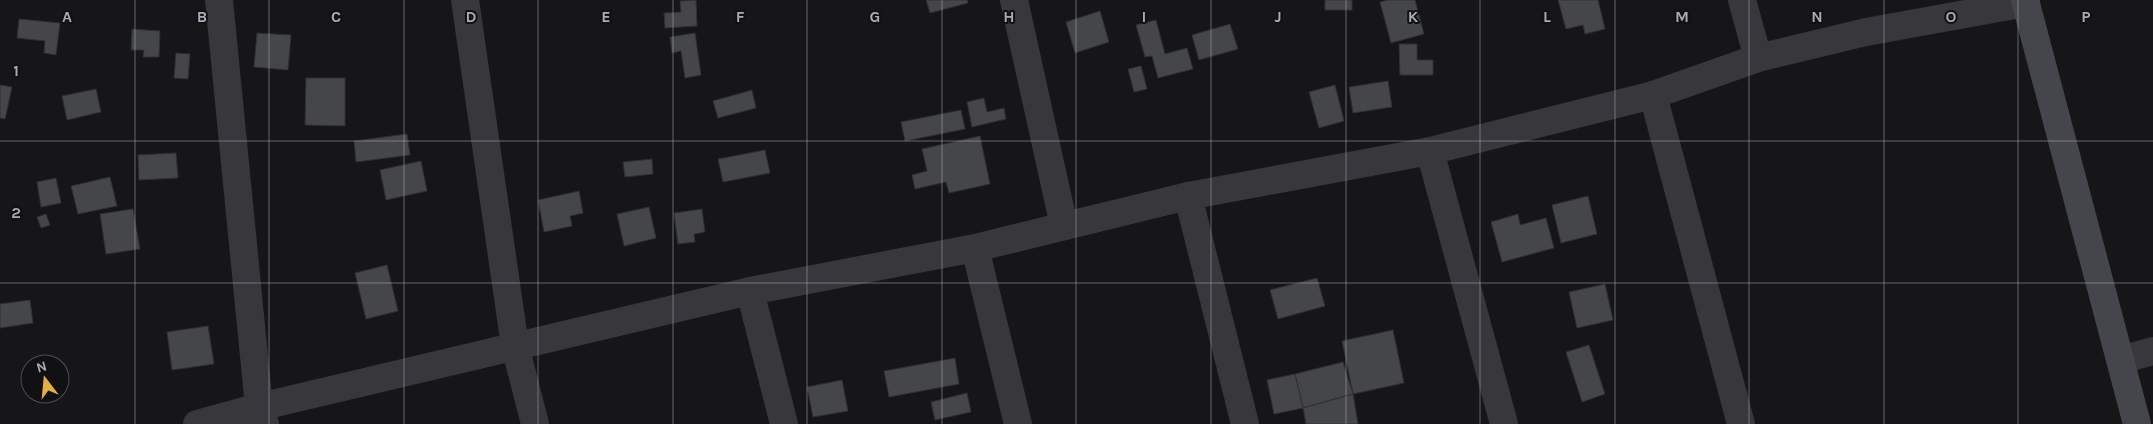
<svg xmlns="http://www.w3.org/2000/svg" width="2153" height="424" viewBox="0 0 2153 424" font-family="Karla,sans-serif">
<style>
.building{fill:#45464a;stroke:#303033}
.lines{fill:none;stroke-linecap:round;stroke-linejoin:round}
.street{stroke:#37373c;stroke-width:28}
.secondary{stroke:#45464c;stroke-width:28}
.grid{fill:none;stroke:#a8acb6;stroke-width:1;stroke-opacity:0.55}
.grid-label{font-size:16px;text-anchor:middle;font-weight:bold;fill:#a8acb6;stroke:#111012;stroke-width:4;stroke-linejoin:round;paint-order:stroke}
</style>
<rect width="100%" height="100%" fill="#161517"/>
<!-- building -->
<g class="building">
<polygon points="696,0 697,26 665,28 664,13 681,12 680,1"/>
<polygon points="926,0 967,0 968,3 930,13"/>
<rect x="1325" y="0" width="27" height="10"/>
<polygon points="1388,0 1415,0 1424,34 1391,43 1380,2"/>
<polygon points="1558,0 1598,0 1605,29 1585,34 1583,25 1566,29"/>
<polygon points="1100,11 1109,42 1075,53 1066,22"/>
<polygon points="19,19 60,23 56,55 44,53 45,41 17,38"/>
<polygon points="1156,20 1165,54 1187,48 1193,69 1158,78 1152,56 1145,57 1136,25"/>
<polygon points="1230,24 1238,49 1199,60 1192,35"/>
<polygon points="132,29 160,31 159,57 143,57 144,50 131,50"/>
<polygon points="257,33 291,35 288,70 254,67"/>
<polygon points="695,33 701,75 685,78 681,51 672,53 670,37"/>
<polygon points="1399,44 1417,44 1417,60 1433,60 1433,75 1400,75"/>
<polygon points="176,53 190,54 188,79 174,78"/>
<polygon points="1141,66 1147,89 1134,92 1128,69"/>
<polygon points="306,78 345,78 345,126 305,125"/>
<polygon points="1388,81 1392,107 1353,113 1349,87"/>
<polygon points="0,85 12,87 5,119 0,118"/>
<polygon points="1335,85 1344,121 1319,128 1309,92"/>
<polygon points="96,89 101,112 67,120 62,96"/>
<polygon points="752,90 756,108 718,118 713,101"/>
<polygon points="984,98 987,112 1004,108 1006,119 972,127 967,102"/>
<polygon points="961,110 965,129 905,141 901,122"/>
<polygon points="407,134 410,155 356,162 354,141"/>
<polygon points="980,136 990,184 949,193 946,182 915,189 912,175 927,171 922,149"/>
<polygon points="765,150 770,173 723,182 718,159"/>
<polygon points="176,153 178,178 139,180 138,155"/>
<polygon points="652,159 653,174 625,177 623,162"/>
<polygon points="421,161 427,191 386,200 380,170"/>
<polygon points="110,177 117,206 78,214 71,186"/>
<polygon points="56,178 61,203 41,207 37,182"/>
<polygon points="579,191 583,213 570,216 572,226 544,232 538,200"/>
<polygon points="1588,196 1597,234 1561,243 1552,205"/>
<polygon points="649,207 656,238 624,246 617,214"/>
<polygon points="133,209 140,249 106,254 100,214"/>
<polygon points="702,209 705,232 694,234 695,242 678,244 674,213"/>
<polygon points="46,214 50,225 41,228 37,217"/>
<polygon points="1518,214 1520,225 1546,218 1554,248 1502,262 1491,222"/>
<polygon points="387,265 398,311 366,319 355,273"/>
<polygon points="1317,278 1325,306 1278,319 1270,290"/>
<polygon points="1605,284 1613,320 1577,328 1569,292"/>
<polygon points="30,300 33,323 0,328 0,304"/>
<polygon points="208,326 214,364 172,370 167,332"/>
<polygon points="1393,330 1404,383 1353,394 1342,341"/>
<polygon points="1589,345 1605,394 1582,402 1566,352"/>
<polygon points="955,358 959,384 889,397 884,371"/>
<polygon points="1343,362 1353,394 1303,408 1295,374"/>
<polygon points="1295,374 1303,408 1274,414 1267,380"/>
<polygon points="842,380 848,411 813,417 807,387"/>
<polygon points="967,393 971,412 935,420 931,402"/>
<polygon points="1353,394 1358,424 1306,424 1303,408"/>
</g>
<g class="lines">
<!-- street -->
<g class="street">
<polyline points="219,0 259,407 265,424"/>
<polyline points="465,0 515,346 535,424"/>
<polyline points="1014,0 1064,226"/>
<polyline points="1742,0 1758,58"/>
<polyline points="1653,95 1741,424"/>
<polyline points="1430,151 1504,424"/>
<polyline points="1188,196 1245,424"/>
<polyline points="975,248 1018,424"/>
<polyline points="750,291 784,424"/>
<polyline points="2121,360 2153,351"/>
<polyline points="197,424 259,407 750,291 975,248 1188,196 1430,151 1653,95 1758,58 1866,32 2026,3"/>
</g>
<!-- secondary -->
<polyline class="secondary" points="2025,0 2137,424"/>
</g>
<!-- grid -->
<path class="grid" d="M 135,0 L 135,424M 269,0 L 269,424M 404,0 L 404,424M 538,0 L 538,424M 673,0 L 673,424M 807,0 L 807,424M 942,0 L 942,424M 1076,0 L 1076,424M 1211,0 L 1211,424M 1346,0 L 1346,424M 1480,0 L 1480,424M 1615,0 L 1615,424M 1749,0 L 1749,424M 1884,0 L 1884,424M 2018,0 L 2018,424M 0,141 L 2153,141M 0,283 L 2153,283"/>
<g class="grid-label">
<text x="67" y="22">A</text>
<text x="202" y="22">B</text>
<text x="336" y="22">C</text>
<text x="471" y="22">D</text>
<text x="606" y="22">E</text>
<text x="740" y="22">F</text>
<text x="875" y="22">G</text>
<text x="1009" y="22">H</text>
<text x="1144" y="22">I</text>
<text x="1278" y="22">J</text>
<text x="1413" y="22">K</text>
<text x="1547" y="22">L</text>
<text x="1682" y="22">M</text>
<text x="1817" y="22">N</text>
<text x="1951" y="22">O</text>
<text x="2086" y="22">P</text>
<text x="16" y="76">1</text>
<text x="16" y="218">2</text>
</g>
<!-- north arrow -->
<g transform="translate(45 379) rotate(344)"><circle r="24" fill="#111012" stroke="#4d4e54"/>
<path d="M0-4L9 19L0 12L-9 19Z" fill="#e4b141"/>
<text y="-8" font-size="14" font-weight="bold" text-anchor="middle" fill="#a8acb6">N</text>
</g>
</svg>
